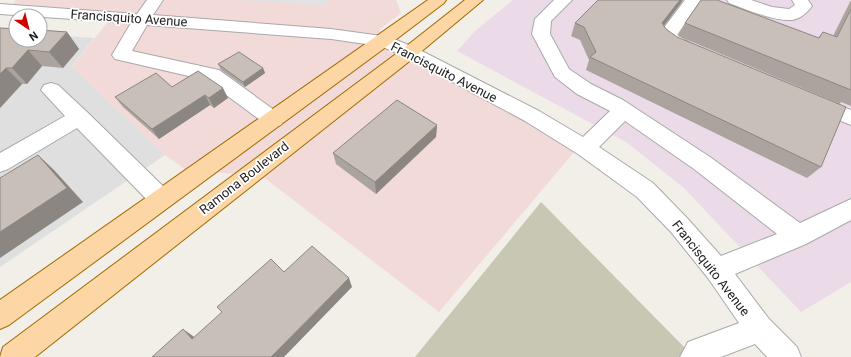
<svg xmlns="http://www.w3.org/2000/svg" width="851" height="357" viewBox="0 0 851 357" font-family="Roboto,sans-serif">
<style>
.residential{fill:#e0dfdf}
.commercial{fill:#f2dad9}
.industrial{fill:#ebdbe8}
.construction{fill:#c7c7b4}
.parking{fill:#e2e2e2}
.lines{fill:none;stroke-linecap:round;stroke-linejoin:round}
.minor-casing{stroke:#a9a9a9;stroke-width:2}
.major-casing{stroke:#a06b00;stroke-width:2}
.minor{fill:#fff;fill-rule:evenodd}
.major{fill:#fcd6a4;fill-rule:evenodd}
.wall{fill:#aba49e}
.shaded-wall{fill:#8b8681}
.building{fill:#c7bfb8;stroke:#8b8681}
.labels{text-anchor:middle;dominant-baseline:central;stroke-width:3.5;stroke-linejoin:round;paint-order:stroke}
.street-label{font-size:13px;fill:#222;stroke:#fff}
</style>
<rect width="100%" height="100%" fill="#f2efe9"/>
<!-- residential -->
<polygon class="residential" points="0,31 16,40 40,40 40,34 94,38 72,66 165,155 0,267"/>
<!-- commercial -->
<polygon class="commercial" points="15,0 396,0 401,13 379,30 575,151 439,312 262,176 186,170 165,155 72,66 116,12 13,4"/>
<!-- industrial -->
<polygon class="industrial" points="513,0 851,0 851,282 801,312 684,188 626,142 457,51 475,31"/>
<!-- construction -->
<polygon class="construction" points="541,202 694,357 415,357"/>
<!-- parking -->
<polygon class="parking" points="242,0 327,0 328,6"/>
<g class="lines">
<defs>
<g id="minor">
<path d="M 147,0 L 163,0 L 153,15 L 331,29 L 389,37 L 416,48 L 539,111 L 583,137 L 610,111 L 577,94 L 555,77 L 532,34 L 535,19 L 554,0 L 572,0 L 551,21 L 550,34 L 569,69 L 591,84 L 623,100 L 710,157 L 800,223 L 851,199 L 851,220 L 806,244 L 735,274 L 769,319 L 797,347 L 801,357 L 767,357 L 755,344 L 721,357 L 680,357 L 688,342 L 739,323 L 708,278 L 671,232 L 637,197 L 578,154 L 525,121 L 404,56 L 380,46 L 331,39 L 147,25 L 132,51 L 219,70 L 281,115 L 284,120 L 281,125 L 274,127 L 267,125 L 206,80 L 115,59 L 112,55 L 131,23 L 0,14 L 0,4 L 137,14 ZM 625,121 L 694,169 L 777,234 L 721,256 L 687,218 L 653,183 L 599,147 Z"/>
<path d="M 685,0 L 701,0 L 677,35 L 692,44 L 695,48 L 692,52 C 681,55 664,47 657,37 Z"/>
<path d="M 727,0 L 751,0 L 772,7 L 789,9 L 795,5 L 792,0 L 808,0 L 812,6 C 808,12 800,19 792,20 C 773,21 748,10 729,3 Z"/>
<polygon points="51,83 58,85 87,112 169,192 172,199 169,206 161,209 153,206 77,128 8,169 0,172 0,153 65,116 41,90 44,85"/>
<polygon points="815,96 851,110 851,125 808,108 805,103 808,98"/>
</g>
<g id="major">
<polygon points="428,0 446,0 444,3 390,44 9,325 0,329 0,300"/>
<polygon points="465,0 483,0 416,56 35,357 0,357 3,347 404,48"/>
</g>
</defs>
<!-- minor casing -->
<use href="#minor" class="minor-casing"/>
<!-- major casing -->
<use href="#major" class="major-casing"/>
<!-- minor -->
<use href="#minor" class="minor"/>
<!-- major -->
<use href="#major" class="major"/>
</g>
<!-- wall -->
<g class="wall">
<polygon points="851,0 851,106 841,102 840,104 678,36 685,23 818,38 823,32 833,36"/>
<polygon points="682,2 664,26 666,29 821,167 807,178 586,70 589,60 580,40 571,36 575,23"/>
<polygon points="0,28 67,32 79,49 63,68 42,66 27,84 22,84 0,108"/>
<polygon points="218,64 263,68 265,73 245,87 221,70"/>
<polygon points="172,87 228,98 214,108 210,105 159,139 123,107 115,97"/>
<polygon points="437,125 436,137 376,194 336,164 333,153"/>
</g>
<!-- shaded-wall -->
<g class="shaded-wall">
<polygon points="680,0 683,0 656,36 662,23"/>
<polygon points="67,32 79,49 63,68 49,52"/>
<polygon points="28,50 42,66 27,84 12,68"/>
<polygon points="6,68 22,84 0,108 0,74"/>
<polygon points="263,68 265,73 245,87 243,82"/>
<polygon points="223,88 228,98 214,108 209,98"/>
<polygon points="205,95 210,105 159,139 152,129"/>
<polygon points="437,125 436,137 376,194 375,182"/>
<polygon points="38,155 54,170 83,202 0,258 0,232"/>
<polygon points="349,278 352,287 284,357 271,357"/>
<polygon points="183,329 193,336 202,346 192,339"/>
</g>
<!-- building -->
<g class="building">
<polygon points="598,0 680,0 662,23 666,29 677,37 846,107 821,167 590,57 596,52 584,27 575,23"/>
<polygon points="701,0 717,0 819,38 823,32 837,37 851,9 851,90 685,23"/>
<polygon points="0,28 1,28 16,29 16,40 40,40 40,30 67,32 49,52 28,50 12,68 6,68 0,74"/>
<polygon points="239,52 263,68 243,82 218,64"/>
<polygon points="198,71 223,88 209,98 205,95 152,129 115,97 156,73 172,87"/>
<polygon points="397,100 437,125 375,182 333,153"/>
<polygon points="38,155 67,188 0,232 0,178"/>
<polygon points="312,246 349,278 271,357 152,357 183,329 192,339 222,312 217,307 271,259 284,272"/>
</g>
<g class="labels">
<!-- street labels -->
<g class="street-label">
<text transform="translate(129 18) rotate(4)">Francisquito Avenue</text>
<text transform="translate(444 72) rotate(27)">Francisquito Avenue</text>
<text transform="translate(244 178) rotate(-38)">Ramona Boulevard</text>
<text transform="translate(711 268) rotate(52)">Francisquito Avenue</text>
</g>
</g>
<!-- north arrow -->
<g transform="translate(28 28) rotate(145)"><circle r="19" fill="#ffffff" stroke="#a7a7a7"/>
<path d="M0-3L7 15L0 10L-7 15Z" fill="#d40000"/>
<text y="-6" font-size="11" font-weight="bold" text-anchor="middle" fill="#222222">N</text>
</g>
</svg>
